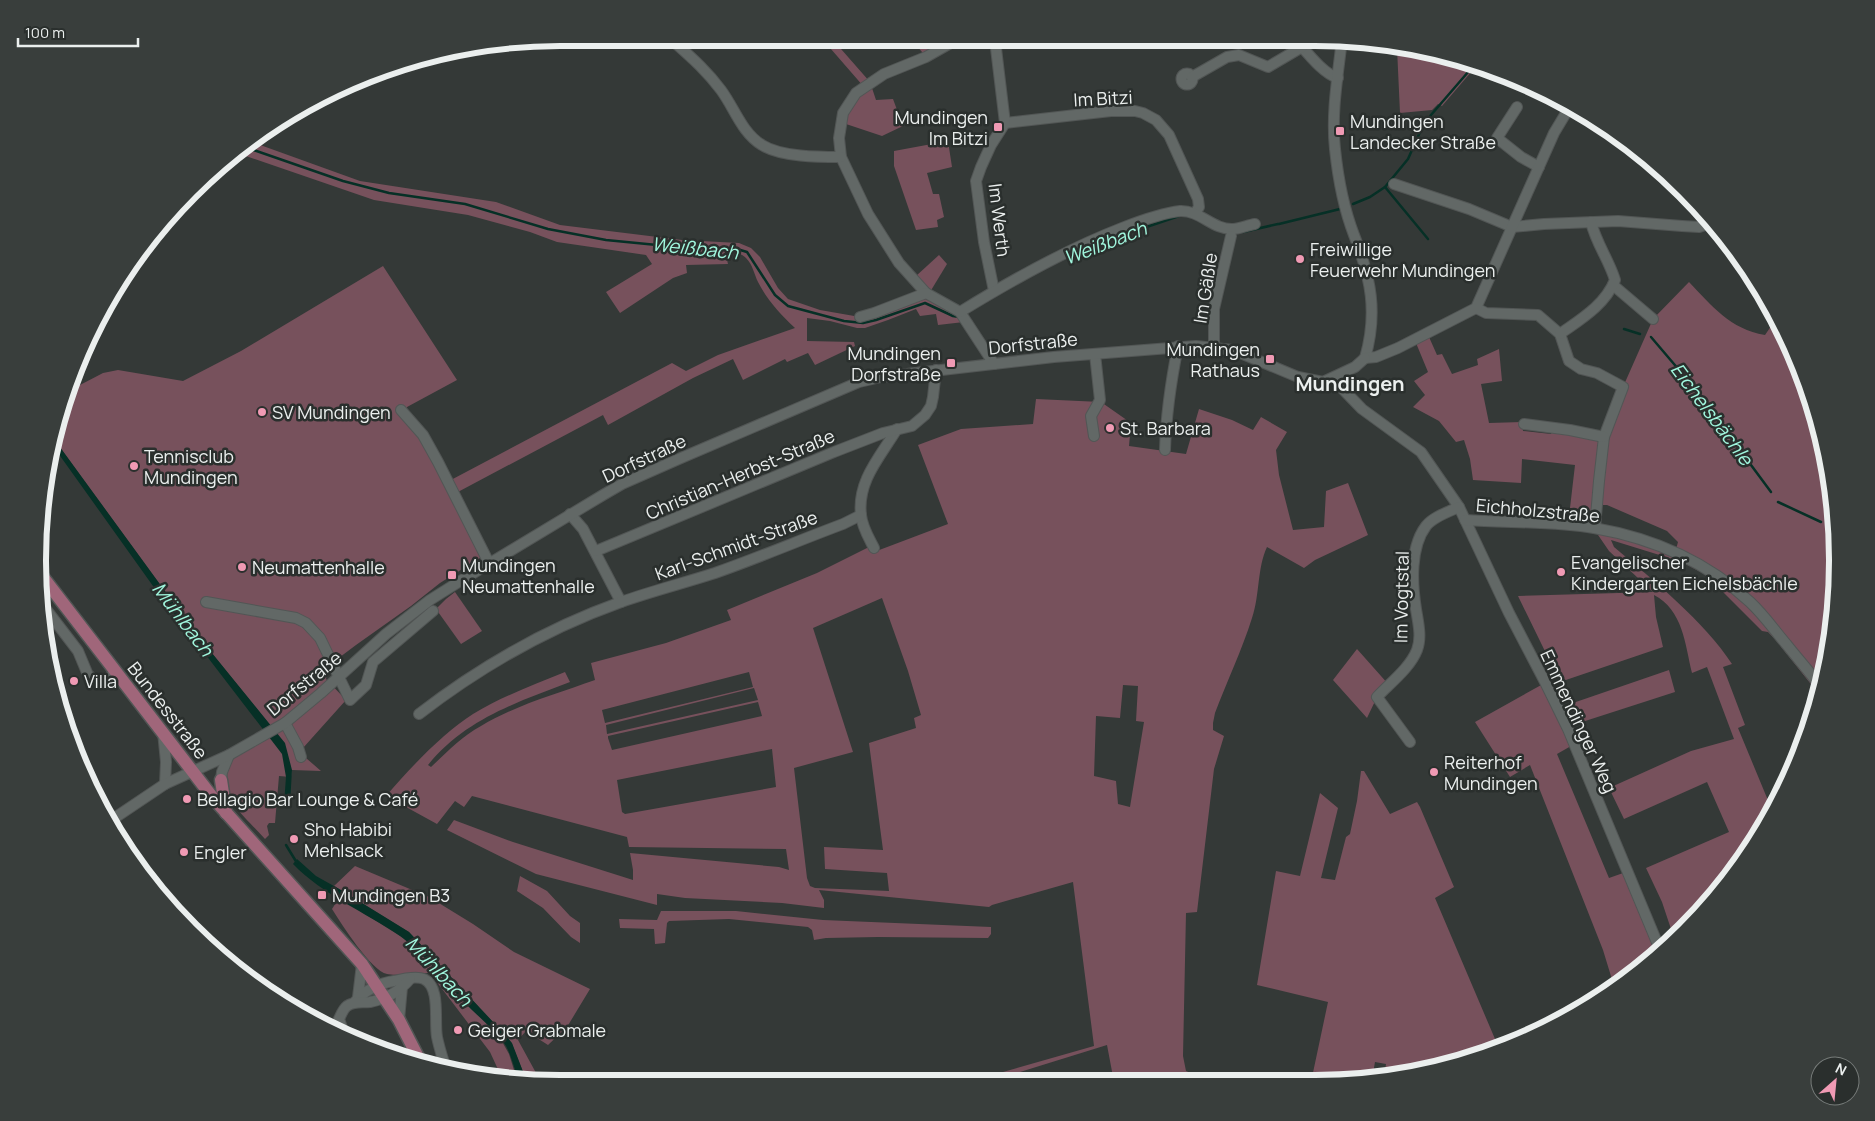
<svg xmlns="http://www.w3.org/2000/svg" width="1875" height="1121" viewBox="0 0 1875 1121" font-family="Manrope,sans-serif">
<style>
.green{fill:#77515c;fill-rule:evenodd}
.water{fill:#063026}
.lines{fill:none;stroke-linecap:round;stroke-linejoin:round}
.stream{stroke:#063026;stroke-width:2.5}
.minor-casing{stroke:#525655;stroke-width:12}
.major-casing{stroke:#525655;stroke-width:15}
.minor{stroke:#626866;stroke-width:10}
.major{stroke:#a0667a;stroke-width:12}
.poi-dot{fill:#f09ab4;stroke:#2a2f2d;stroke-width:2}
.labels{text-anchor:middle;dominant-baseline:central;stroke-width:5;stroke-linejoin:round;paint-order:stroke}
.street-label{font-size:18px;fill:#ebefee;stroke:#2a2f2d}
.poi-label{font-size:18px;fill:#ebefee;stroke:#2a2f2d;text-anchor:start}
.water-label{font-size:19px;font-style:italic;fill:#a1f7de;stroke:#2a2f2d}
.quarter-label{font-size:20px;font-weight:bold;fill:#ebefee;stroke:#2a2f2d}
.rim{fill:none;stroke:#ebefee;stroke-width:6}
</style>
<rect width="100%" height="100%" fill="#343937"/>
<!-- green -->
<g class="green">
<polygon points="912,40 930,40 940,52 927,58"/>
<polygon points="824,41 834,41 870,82 876,100 893,99 903,126 882,136 840,122 864,87"/>
<polygon points="1397,48 1478,64 1442,106 1438,104 1432,110 1400,113"/>
<path d="M 249,141 L 360,181 L 496,202 L 560,225 L 682,240 L 739,243 L 751,248 L 760,257 L 778,288 L 788,299 L 820,310 L 860,317 L 922,297 C 937,298 954,311 964,322 L 938,325 L 936,314 L 920,316 L 916,309 L 888,320 L 865,328 L 857,328 L 830,321 L 807,318 L 807,341 L 854,342 L 855,346 L 815,365 L 808,353 L 787,362 L 785,359 L 743,380 L 733,359 L 693,378 L 608,425 L 603,415 L 456,493 L 483,556 L 440,583 L 411,606 L 356,645 L 340,657 L 327,671 L 326,679 L 346,700 L 303,748 L 306,758 L 321,771 L 292,770 L 291,777 L 279,776 L 275,823 L 269,823 L 267,826 L 269,835 L 265,839 C 245,816 209,790 232,758 C 237,750 265,736 274,730 L 194,631 L 54,439 L 65,393 L 69,386 L 80,385 L 103,373 L 118,370 L 183,381 L 241,351 L 383,266 L 457,380 L 407,407 L 406,412 L 449,481 L 672,363 L 686,371 L 718,355 L 795,328 C 781,315 767,300 758,282 C 754,274 753,265 746,258 C 740,252 733,252 725,251 L 728,264 L 686,265 L 687,273 L 673,278 L 620,313 L 606,292 L 652,264 L 646,255 L 557,242 L 530,232 L 468,215 L 374,200 L 234,152 Z"/>
<polygon points="948,141 952,167 927,173 933,194 939,194 944,217 937,220 938,227 916,230 894,166 894,151"/>
<polygon points="939,255 947,264 930,292 916,276"/>
<path d="M 1689,282 C 1712,306 1730,329 1765,335 L 1776,319 L 1798,361 L 1828,459 L 1837,561 L 1827,663 L 1818,693 L 1775,639 L 1768,632 L 1762,631 L 1706,575 L 1682,562 L 1611,540 L 1614,547 C 1653,580 1705,622 1732,664 L 1723,667 L 1745,725 L 1738,728 L 1772,810 L 1749,851 L 1677,934 L 1673,935 L 1662,902 L 1646,868 L 1729,832 L 1707,782 L 1624,819 L 1609,788 L 1691,751 L 1734,739 L 1707,667 L 1692,673 C 1685,644 1683,610 1654,595 L 1656,617 L 1663,647 L 1560,682 L 1518,596 L 1653,592 L 1609,551 L 1596,532 L 1675,553 L 1678,542 L 1667,531 L 1607,505 L 1595,505 L 1594,511 L 1570,508 L 1575,465 L 1522,459 L 1521,483 L 1473,480 L 1470,459 L 1464,440 L 1456,442 L 1439,421 L 1413,407 L 1425,395 L 1414,381 L 1428,372 L 1416,343 L 1429,337 L 1437,355 L 1442,354 L 1452,374 L 1478,365 L 1477,359 L 1499,349 L 1502,381 L 1481,384 L 1489,423 L 1522,422 L 1523,431 L 1551,434 L 1553,430 L 1604,440 L 1623,387 L 1653,319 Z"/>
<path d="M 1036,399 L 1101,402 L 1131,423 L 1129,446 L 1186,454 L 1199,409 L 1232,420 L 1253,430 L 1261,417 L 1287,432 L 1276,450 L 1279,475 L 1293,530 L 1324,527 L 1326,491 L 1348,483 L 1368,535 L 1315,560 L 1304,568 L 1267,547 C 1257,568 1260,595 1252,618 C 1242,650 1227,681 1215,713 L 1213,723 L 1213,730 L 1224,736 L 1214,769 L 1197,912 L 1186,913 L 1183,1056 L 1186,1071 L 1212,1082 L 1114,1082 L 1107,1045 L 988,1082 L 977,1082 L 989,1076 L 1094,1046 L 1073,882 L 992,905 L 989,907 L 819,890 L 824,900 L 824,908 L 782,903 L 685,898 L 657,894 L 657,905 L 536,874 L 447,830 L 454,820 L 513,842 L 633,880 L 633,870 L 630,853 L 779,867 L 789,870 L 786,849 L 629,847 L 627,837 L 472,796 L 464,807 L 455,801 L 437,824 L 386,796 C 409,769 444,732 473,714 C 502,696 534,685 565,672 L 570,682 C 517,702 464,720 428,765 L 431,767 C 447,752 462,736 481,726 C 516,705 556,694 595,680 L 591,663 L 666,643 L 731,620 L 727,610 L 817,573 L 871,546 L 874,552 L 948,524 L 918,445 L 961,429 L 1033,424 ZM 882,598 L 908,671 L 921,715 L 914,718 L 916,728 L 869,743 L 883,850 L 824,847 L 825,869 L 887,873 L 889,891 L 815,888 L 810,886 L 807,878 L 794,768 L 853,752 L 813,628 ZM 749,672 L 753,687 L 605,723 L 602,710 ZM 1123,685 L 1138,686 L 1136,721 L 1144,722 L 1130,807 L 1118,804 L 1116,781 L 1094,776 L 1096,716 L 1120,718 ZM 754,688 L 758,700 L 607,734 L 606,725 ZM 758,702 L 762,716 L 612,750 L 608,738 L 608,736 ZM 772,749 L 776,787 L 625,814 L 622,812 L 617,780 Z"/>
<polygon points="455,592 482,631 461,644 436,609 446,599"/>
<path d="M 1523,635 L 1569,727 L 1663,950 L 1614,986 L 1603,950 L 1530,765 L 1510,777 L 1475,722 L 1543,684 L 1520,637 ZM 1571,746 L 1626,872 L 1609,878 L 1557,754 Z"/>
<polygon points="1357,649 1389,685 1377,697 1367,718 1333,680"/>
<polygon points="1669,670 1675,692 1579,723 1570,704"/>
<polygon points="1361,771 1364,771 1390,814 1417,802 1420,807 1454,887 1435,898 1498,1046 1450,1066 1384,1077 1386,1064 1375,1062 1372,1079 1349,1082 1311,1082 1328,1002 1257,985 1276,871 1300,876 1320,793 1338,808 1321,878 1335,880 1346,837 1350,834 1357,801"/>
<polygon points="355,866 429,897 473,924 514,952 590,989 567,1027 548,1045 526,1031 518,1040 541,1082 527,1082 512,1044 507,1037 409,932 334,886"/>
<polygon points="520,876 547,891 570,916 580,923 580,943 571,937 543,908 517,891"/>
<path d="M 339,898 L 402,937 L 427,960 L 500,1038 L 509,1054 L 514,1070 L 520,1081 L 502,1078 L 490,1052 L 430,973 C 419,973 396,976 387,974 C 371,971 341,923 332,909 Z"/>
<polygon points="661,911 736,911 823,920 991,927 991,934 988,938 878,937 826,938 814,940 812,930 808,927 729,919 669,921 667,923 665,943 655,944 654,929 620,928 619,919 657,920"/>
</g>
<!-- water -->
<g class="water">
<polygon points="54,439 194,631 285,743 292,770 290,804 284,804 286,777 282,754 153,586 53,446"/>
<path d="M 297,859 L 316,876 L 341,890 L 409,932 L 507,1037 L 512,1043 L 527,1082 L 520,1081 C 514,1070 512,1057 506,1046 C 495,1029 477,1016 464,1002 C 443,980 425,953 400,936 C 365,912 323,895 293,864 Z"/>
</g>
<g class="lines">
<!-- stream -->
<g class="stream">
<polyline points="242,146 343,181 389,193 465,204 548,229 606,240 657,245 737,249 747,252 775,295 788,306 844,321 863,323 876,320 925,303 953,316 959,317"/>
<polyline points="1385,187 1428,239"/>
<polyline points="1353,204 1370,197 1385,187 1408,159 1420,132 1431,115 1475,64"/>
<polyline points="1279,224 1340,209"/>
<polyline points="1243,232 1278,224"/>
<polyline points="1099,243 1179,216"/>
<polyline points="1624,329 1640,334"/>
<polyline points="1651,337 1691,384 1771,492"/>
<polyline points="1778,502 1821,522"/>
<polyline points="1832,528 1834,529"/>
<polyline points="286,845 297,863"/>
</g>
<defs>
<g id="minor">
<path d="M 1295,39 C 1306,51 1323,74 1338,78"/>
<path d="M 1342,39 C 1338,75 1331,113 1335,149 C 1338,178 1344,209 1354,235 C 1371,278 1378,313 1365,358"/>
<polyline points="956,40 926,57 884,74 856,93 843,113 839,138 841,157 868,214 899,263 926,293 960,312 994,364"/>
<path d="M 673,41 C 692,58 706,70 721,90 C 735,109 742,133 762,145 C 781,157 819,157 841,157"/>
<circle cx="1187" cy="79" r="5.5"/>
<polyline points="1192,77 1227,57 1239,55 1268,67 1302,47"/>
<polyline points="1517,107 1497,138 1521,157 1539,167"/>
<polyline points="1005,123 1111,111 1135,111 1143,113 1156,120 1169,135 1198,199 1199,207 1195,213"/>
<polyline points="1394,184 1469,209 1512,227 1544,224 1618,221 1682,226 1699,227 1711,223"/>
<polyline points="1613,285 1653,319"/>
<polyline points="994,291 984,242 976,181 981,167 991,145 1005,123 995,40"/>
<polyline points="1476,308 1486,313 1538,315 1560,334 1569,361 1581,369 1597,373 1623,387 1604,437 1599,481 1595,528"/>
<path d="M 960,312 C 1012,280 1065,250 1122,228 C 1140,221 1161,213 1180,211 C 1200,210 1213,230 1233,229 C 1240,229 1248,225 1255,224"/>
<polyline points="860,317 874,313 926,293"/>
<path d="M 1560,334 C 1581,319 1605,305 1615,280 C 1609,260 1596,243 1591,222"/>
<polyline points="1214,346 1214,309 1231,236"/>
<polyline points="1365,358 1376,357 1398,348 1476,308 1554,133 1569,108"/>
<polyline points="1333,379 1362,409 1421,452 1459,507 1509,613 1545,682 1568,729 1661,952"/>
<polyline points="401,410 423,435 438,462 489,563"/>
<polyline points="1524,424 1570,430 1604,437"/>
<polyline points="1094,436 1091,416 1100,400 1095,354"/>
<path d="M 1165,450 C 1166,414 1171,381 1178,346"/>
<polyline points="570,514 583,529 621,602"/>
<path d="M 1465,520 C 1508,523 1552,521 1594,528 C 1652,538 1707,562 1750,602 C 1764,615 1775,631 1787,645 C 1798,659 1810,672 1820,686"/>
<path d="M 874,548 C 869,538 862,527 861,515 C 857,481 880,457 897,429"/>
<polyline points="596,551 834,452 883,433 912,426 925,415 931,406 933,397 936,370"/>
<polyline points="206,602 296,618 306,623 320,638 350,700 366,685 373,662 433,611"/>
<polyline points="42,604 78,651 88,675 95,680 103,682 117,672"/>
<path d="M 419,714 C 480,667 548,628 621,602 C 652,591 684,583 715,573 C 758,558 800,540 843,524 L 861,515"/>
<polyline points="285,723 298,747 301,757"/>
<polyline points="163,732 166,762 165,784"/>
<path d="M 1410,742 L 1377,697 C 1390,683 1410,668 1417,650 C 1422,637 1418,622 1416,609 C 1412,584 1410,547 1426,526 C 1433,517 1448,512 1459,507"/>
<polyline points="221,780 222,772 229,755"/>
<polyline points="110,821 165,784 229,755 285,723 321,693 386,634 430,600 457,583 603,495 622,484 681,458 859,382 881,377 1054,357 1196,346 1233,350 1298,377 1323,382 1355,367 1365,358"/>
<polyline points="358,997 362,964"/>
<path d="M 355,1002 C 363,991 380,983 394,981 C 402,979 417,976 424,979 C 441,987 434,1021 437,1037 C 439,1047 442,1056 445,1066"/>
<polyline points="399,1020 402,987"/>
<path d="M 343,1031 L 339,1019 C 341,1015 343,1009 347,1006 C 354,1001 362,1003 370,1002 C 385,999 400,991 410,979"/>
</g>
<g id="major">
<polyline points="39,572 213,798 362,964 399,1020 420,1061"/>
<polyline points="221,780 226,813"/>
</g>
</defs>
<!-- minor casing -->
<use href="#minor" class="minor-casing"/>
<!-- major casing -->
<use href="#major" class="major-casing"/>
<!-- minor -->
<use href="#minor" class="minor"/>
<!-- major -->
<use href="#major" class="major"/>
</g>
<!-- markers -->
<g class="poi-dot">
<rect x="993" y="122" width="10" height="10" rx="2.5"/>
<rect x="1335" y="126" width="10" height="10" rx="2.5"/>
<circle cx="1300" cy="259" r="5"/>
<rect x="1265" y="354" width="10" height="10" rx="2.5"/>
<rect x="946" y="358" width="10" height="10" rx="2.5"/>
<circle cx="262" cy="412" r="5"/>
<circle cx="1110" cy="428" r="5"/>
<circle cx="134" cy="466" r="5"/>
<circle cx="242" cy="567" r="5"/>
<circle cx="1561" cy="572" r="5"/>
<rect x="447" y="570" width="10" height="10" rx="2.5"/>
<circle cx="74" cy="681" r="5"/>
<circle cx="1434" cy="772" r="5"/>
<circle cx="187" cy="799" r="5"/>
<circle cx="294" cy="839" r="5"/>
<circle cx="184" cy="852" r="5"/>
<rect x="317" y="890" width="10" height="10" rx="2.5"/>
<circle cx="458" cy="1030" r="5"/>
</g>
<g class="labels">
<!-- street labels -->
<g class="street-label">
<text transform="translate(1103 98) rotate(-3)">Im Bitzi</text>
<text transform="translate(1000 220) rotate(83)">Im Werth</text>
<text transform="translate(1205 288) rotate(-81)">Im Gäßle</text>
<text transform="translate(1033 343) rotate(-6)">Dorfstraße</text>
<text transform="translate(644 458) rotate(-25)">Dorfstraße</text>
<text transform="translate(740 474) rotate(-23)">Christian-Herbst-Straße</text>
<text transform="translate(1538 510) rotate(5)">Eichholzstraße</text>
<text transform="translate(736 545) rotate(-20)">Karl-Schmidt-Straße</text>
<text transform="translate(1401 597) rotate(-89)">Im Vogtstal</text>
<text transform="translate(304 683) rotate(-39)">Dorfstraße</text>
<text transform="translate(168 710) rotate(52)">Bundesstraße</text>
<text transform="translate(1579 721) rotate(65)">Emmendinger Weg</text>
</g>
<!-- poi labels -->
<g class="poi-label">
<text x="988" y="117" text-anchor="end">Mundingen<tspan x="988" dy="21">Im Bitzi</tspan></text>
<text x="1350" y="121">Mundingen<tspan x="1350" dy="21">Landecker Straße</tspan></text>
<text x="1310" y="249">Freiwillige<tspan x="1310" dy="21">Feuerwehr Mundingen</tspan></text>
<text x="1260" y="349" text-anchor="end">Mundingen<tspan x="1260" dy="21">Rathaus</tspan></text>
<text x="941" y="353" text-anchor="end">Mundingen<tspan x="941" dy="21">Dorfstraße</tspan></text>
<text x="272" y="412">SV Mundingen</text>
<text x="1120" y="428">St. Barbara</text>
<text x="144" y="456">Tennisclub<tspan x="144" dy="21">Mundingen</tspan></text>
<text x="1571" y="562">Evangelischer<tspan x="1571" dy="21">Kindergarten Eichelsbächle</tspan></text>
<text x="462" y="565">Mundingen<tspan x="462" dy="21">Neumattenhalle</tspan></text>
<text x="252" y="567">Neumattenhalle</text>
<text x="84" y="681">Villa</text>
<text x="1444" y="762">Reiterhof<tspan x="1444" dy="21">Mundingen</tspan></text>
<text x="197" y="799">Bellagio Bar Lounge &amp; Café</text>
<text x="304" y="829">Sho Habibi<tspan x="304" dy="21">Mehlsack</tspan></text>
<text x="194" y="852">Engler</text>
<text x="332" y="895">Mundingen B3</text>
<text x="468" y="1030">Geiger Grabmale</text>
</g>
<!-- water labels -->
<g class="water-label">
<text transform="translate(1105 243) rotate(-21)">Weißbach</text>
<text transform="translate(695 248) rotate(6)">Weißbach</text>
<text transform="translate(1712 414) rotate(53)">Eichelsbächle</text>
<text transform="translate(183 619) rotate(53)">Mühlbach</text>
<text transform="translate(439 971) rotate(47)">Mühlbach</text>
</g>
<!-- quarter labels -->
<g class="quarter-label">
<text x="1350" y="383">Mundingen</text>
</g>
</g>
<!-- crop -->
<path d="M0 0H1875V1121H0ZM560 46H1315A514 514 0 0 1 1829 560V561A514 514 0 0 1 1315 1075H560A514 514 0 0 1 46 561V560A514 514 0 0 1 560 46Z" fill="#393e3c" fill-rule="evenodd"/>
<path class="rim" d="M560 46H1315A514 514 0 0 1 1829 560V561A514 514 0 0 1 1315 1075H560A514 514 0 0 1 46 561V560A514 514 0 0 1 560 46Z"/>
<!-- north arrow -->
<g transform="translate(1835 1081) rotate(27)"><circle r="24" fill="#2a2f2d" stroke="#777c7a"/>
<path d="M0-4L9 19L0 12L-9 19Z" fill="#f09ab4"/>
<text y="-8" font-size="14" font-weight="bold" text-anchor="middle" fill="#ebefee">N</text>
</g>
<!-- scale -->
<path d="M18 38v8h120v-8" fill="none" stroke="#ebefee" stroke-width="2.5"/>
<text x="25" y="38" font-size="15" fill="#ebefee" stroke="#2a2f2d" stroke-width="4" paint-order="stroke">100 m</text>
</svg>
